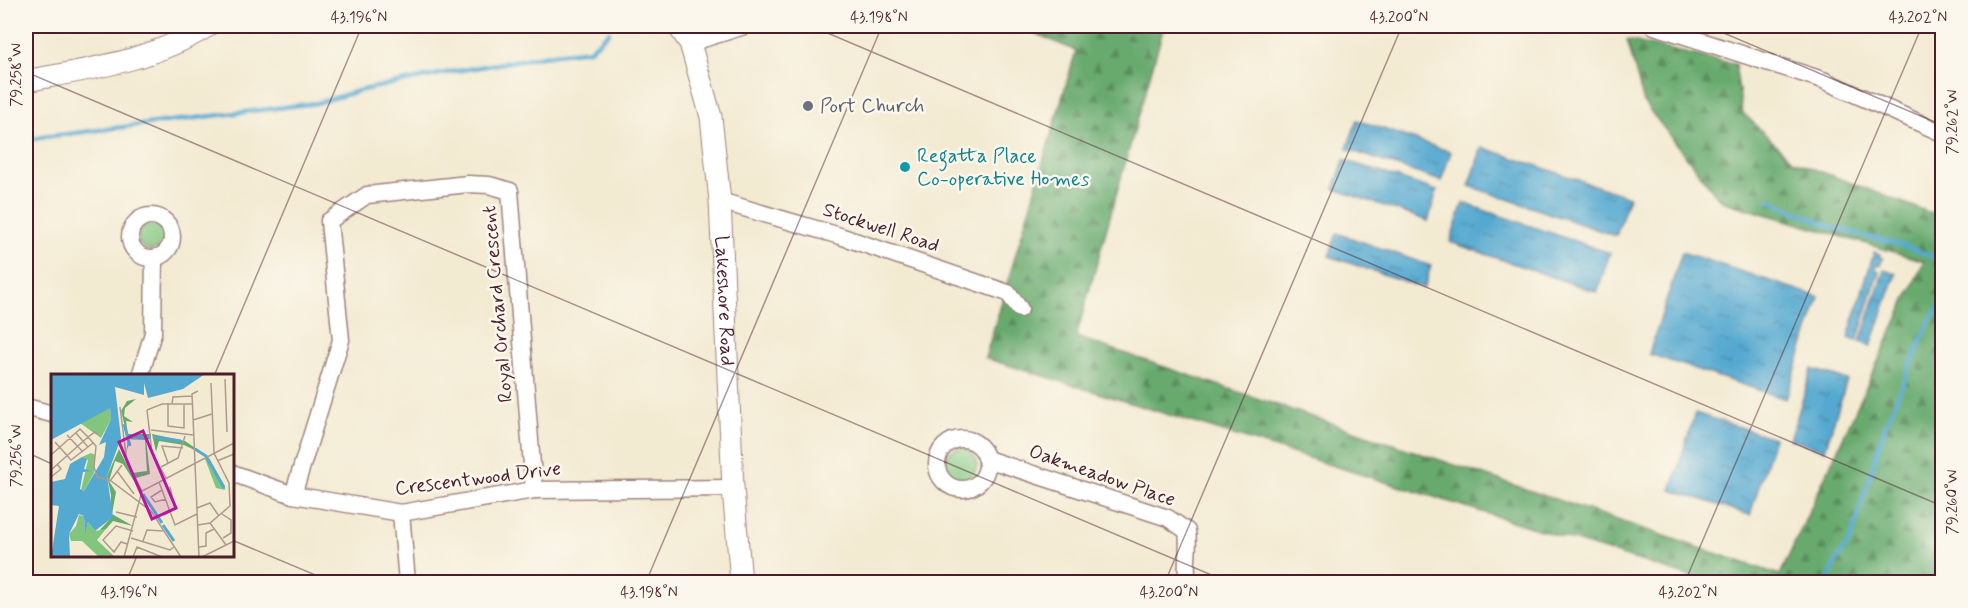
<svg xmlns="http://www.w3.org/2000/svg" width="1968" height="608" viewBox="0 0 1968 608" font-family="Mynerve,sans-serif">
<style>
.green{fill:#81c57f;stroke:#667255;stroke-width:1.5}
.forest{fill:url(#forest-firs);stroke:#59644c;stroke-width:1.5}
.water{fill:url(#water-ripples);stroke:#4f647e;stroke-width:1.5}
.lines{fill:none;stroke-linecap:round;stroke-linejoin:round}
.stream{stroke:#54a9d0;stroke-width:4.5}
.minor-casing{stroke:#9e847e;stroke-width:19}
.major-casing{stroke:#9e847e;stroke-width:23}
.minor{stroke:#fff;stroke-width:16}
.major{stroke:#fff;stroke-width:21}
.ticks{fill:none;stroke:#4a1f2b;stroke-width:1.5;stroke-opacity:0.45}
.worship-dot{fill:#6b7280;stroke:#fbf7ec;stroke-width:2}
.culture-dot{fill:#0f9aa8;stroke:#fbf7ec;stroke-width:2}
.labels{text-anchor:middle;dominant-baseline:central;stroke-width:5;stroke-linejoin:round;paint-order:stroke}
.worship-label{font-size:20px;fill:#5b616d;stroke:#fbf7ec;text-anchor:start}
.culture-label{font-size:20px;fill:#0d838f;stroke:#fbf7ec;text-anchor:start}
.street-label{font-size:20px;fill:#4a1f2b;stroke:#fbf7ec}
.inset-river{fill:none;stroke:#54a9d0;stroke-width:3}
.inset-road{fill:none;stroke:#af998f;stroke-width:1.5}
.view{fill:#b5179e;fill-opacity:0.15;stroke:#b5179e;stroke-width:3}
.inset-edge{fill:none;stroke:#4a1f2b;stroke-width:3}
.neatline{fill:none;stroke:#4a1f2b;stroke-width:2}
.ticks-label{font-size:15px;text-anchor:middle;fill:#4a1f2b}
</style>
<defs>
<pattern id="forest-firs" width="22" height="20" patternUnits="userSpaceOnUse" patternTransform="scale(1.5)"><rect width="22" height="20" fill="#68aa6e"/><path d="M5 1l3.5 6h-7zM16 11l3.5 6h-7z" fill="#588a5b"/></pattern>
<pattern id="water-ripples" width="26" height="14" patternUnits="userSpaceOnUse" patternTransform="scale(1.5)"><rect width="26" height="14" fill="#54a9d0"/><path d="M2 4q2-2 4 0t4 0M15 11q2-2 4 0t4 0" fill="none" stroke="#4889a9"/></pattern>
</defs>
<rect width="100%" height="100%" fill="#fbf7ec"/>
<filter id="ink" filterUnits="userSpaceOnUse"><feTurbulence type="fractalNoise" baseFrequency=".0167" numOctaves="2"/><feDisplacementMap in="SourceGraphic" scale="12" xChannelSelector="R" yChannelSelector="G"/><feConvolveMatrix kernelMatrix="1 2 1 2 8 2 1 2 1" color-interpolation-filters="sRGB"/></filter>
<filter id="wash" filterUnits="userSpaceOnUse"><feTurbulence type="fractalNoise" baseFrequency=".008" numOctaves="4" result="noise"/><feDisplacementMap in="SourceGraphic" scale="24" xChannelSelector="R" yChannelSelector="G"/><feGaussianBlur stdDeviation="1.35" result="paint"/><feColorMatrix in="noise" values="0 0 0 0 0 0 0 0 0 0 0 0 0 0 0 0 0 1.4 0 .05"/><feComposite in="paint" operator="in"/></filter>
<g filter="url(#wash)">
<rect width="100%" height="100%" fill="#f3ead2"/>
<!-- green -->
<g class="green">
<circle cx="151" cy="237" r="13"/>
<circle cx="961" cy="464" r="16"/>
</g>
<!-- forest -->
<polygon class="forest" points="964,26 1164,26 1076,337 1780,575 1924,261 1721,201 1644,103 1627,40 1735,64 1742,112 1793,161 1942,217 1942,531 1934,548 1942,555 1942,582 1708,582 985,358 1076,51 1030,31 966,33"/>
<!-- water -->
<g class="water">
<polygon points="1357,120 1451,152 1441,181 1347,149"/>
<polygon points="1482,147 1629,197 1616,236 1469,186"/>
<polygon points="1344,160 1437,191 1428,221 1334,189"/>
<polygon points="1463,203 1610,253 1597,292 1450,242"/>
<polygon points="1337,233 1431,266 1424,288 1329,256"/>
<polygon points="1682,252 1819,297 1786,399 1649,354"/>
<polygon points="1874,252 1880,254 1879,257 1883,258 1880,266 1876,265 1875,269 1879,271 1857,341 1848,338"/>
<polygon points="1884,270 1896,274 1871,346 1860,342"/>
<polygon points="1812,369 1847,380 1825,450 1790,439"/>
<polygon points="1695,413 1774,438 1750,515 1671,490"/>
</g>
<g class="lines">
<!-- stream -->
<g class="stream">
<polyline points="26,141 43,137 317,103 358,91 440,74 555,54 590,50 609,32"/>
<polyline points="1769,200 1834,228 1905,246 1942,260"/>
<polyline points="1827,582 1837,560 1851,539 1885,426 1929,322 1942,301"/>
</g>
</g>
</g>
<g filter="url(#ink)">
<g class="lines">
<defs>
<g id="minor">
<polyline points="1654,26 1823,80 1942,133"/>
<polyline points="690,43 744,26"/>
<polyline points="720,201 840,236 1008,293 1020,309"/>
<circle cx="151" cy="237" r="21"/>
<polyline points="140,376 153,333 154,258"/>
<polyline points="26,407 52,414"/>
<circle cx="962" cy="464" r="25"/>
<path d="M 987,459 L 1168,518 L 1187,531 C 1190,549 1184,565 1188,582"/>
<polyline points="232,473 293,495 401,513 534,490 733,488"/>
<polyline points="293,495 341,340 329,221 367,195 468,184 489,185 510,191 534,490"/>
<polyline points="401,513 407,582"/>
</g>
<g id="major">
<path id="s1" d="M 678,26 L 690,43 L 711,117 L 720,201 L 733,488 L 741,582"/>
<path d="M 26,81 C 89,69 152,61 208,26"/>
</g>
</defs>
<!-- minor casing -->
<use href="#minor" class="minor-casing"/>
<!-- major casing -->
<use href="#major" class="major-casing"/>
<!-- minor -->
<use href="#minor" class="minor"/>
<!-- major -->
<use href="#major" class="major"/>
</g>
</g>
<!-- ticks -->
<path class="ticks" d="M 811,26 L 1942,506M 1707,26 L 1942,125M 26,72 L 1228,582M 214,376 L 362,26M 26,452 L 52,464M 232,540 L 332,582M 126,582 L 137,556M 646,582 L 882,26M 1165,582 L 1402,26M 1685,582 L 1922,26"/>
<!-- markers -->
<circle class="worship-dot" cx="808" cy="106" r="6"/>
<circle class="culture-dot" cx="905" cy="167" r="6"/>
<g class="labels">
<!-- worship labels -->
<g class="worship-label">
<text x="820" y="106">Port Church</text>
</g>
<!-- culture labels -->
<g class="culture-label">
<text x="917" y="156">Regatta Place<tspan x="917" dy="23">Co-operative Homes</tspan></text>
</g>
<!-- street labels -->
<g class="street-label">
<text transform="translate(881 228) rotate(18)">Stockwell Road</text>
<text stroke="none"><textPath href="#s1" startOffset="282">Lakeshore Road</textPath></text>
<text transform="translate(498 304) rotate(-95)">Royal Orchard Crescent</text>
<text transform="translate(1102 476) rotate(19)">Oakmeadow Place</text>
<text transform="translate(478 479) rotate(-7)">Crescentwood Drive</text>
</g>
</g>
<!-- overview -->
<g transform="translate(51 374)">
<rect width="183" height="183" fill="#f3ead2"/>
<path d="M 85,25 L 74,34 L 73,42 L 82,48 L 75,47 L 77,60 L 100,60 L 100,65 L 95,66 L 99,100 L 85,104 L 81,99 L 96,97 L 94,66 L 79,65 L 75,80 L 77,65 L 70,37 L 76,27 ZM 101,60 L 134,67 L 156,82 L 133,71 L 108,67 L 105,78 ZM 68,75 L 88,115 L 72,90 L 64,87 L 58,107 L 65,118 L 61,140 L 82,152 L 62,147 L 55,155 L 47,158 L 59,145 L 60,121 L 56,102 Z" fill="#68aa6e"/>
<path d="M 57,0 L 60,45 L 50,64 L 29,49 L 58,34 ZM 40,79 L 44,81 L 43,99 L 33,117 L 30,116 L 37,86 L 31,83 ZM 158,84 L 174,112 L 174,116 L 165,114 L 154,85 ZM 28,141 L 33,142 L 34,159 L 37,148 L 44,157 L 55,155 L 46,166 L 64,183 L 48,183 L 31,167 L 20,167 L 18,160 L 25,152 Z" fill="#81c57f"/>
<path d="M 0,0 L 154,0 L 132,15 L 97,24 L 93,9 L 93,21 L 64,13 L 70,64 L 56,102 L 62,143 L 44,157 L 37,148 L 34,160 L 33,142 L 28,140 L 18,160 L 19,183 L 0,183 L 8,132 L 0,131 L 0,108 L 14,105 L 19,90 L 31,83 L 36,85 L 33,95 L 41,97 L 32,98 L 29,115 L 33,117 L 53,83 L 55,68 L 48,71 L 60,45 L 59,34 L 0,66 Z" fill="#54a9d0"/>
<path class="inset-river" d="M 73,50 L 79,72M 102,63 L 130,67M 80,64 L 99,63M 144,75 L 155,82 L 173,114M 92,120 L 111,149M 112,151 L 123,167"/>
<path class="inset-road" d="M 174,5 L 176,58M 117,29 L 117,52 L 133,54 L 133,31M 121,30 L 122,23 L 141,22M 69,33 L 76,89 L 91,117M 96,36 L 101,79 L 115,104M 96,36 L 111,30 L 141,30M 142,46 L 161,40M 100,56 L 142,61M 25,59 L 37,73M 16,61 L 32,78M 4,68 L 20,86 L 42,69M 0,81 L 29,55 L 37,63 L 44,58 L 47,60M 166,87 L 183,80M 117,89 L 111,72 L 132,74M 144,89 L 141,20 L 147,17M 144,89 L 148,183M 110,93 L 127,84 L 134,62M 0,96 L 37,63 L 45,72 L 43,93 L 46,103 L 60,107 L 100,137 L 130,183M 66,97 L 83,120M 0,103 L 10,95 L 6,90M 59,107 L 71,91M 108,108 L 124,151 L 146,140M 111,116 L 100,123 L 104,128 L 115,125M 146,134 L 159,129 L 168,142M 65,138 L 86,143M 171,140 L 180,146 L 180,159 L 172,164M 113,141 L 124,135 L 119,113M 159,149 L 175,171M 147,151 L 159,149 L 179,132 L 178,109 L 163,79 L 160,9M 80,164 L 119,176 L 123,173M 92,167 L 96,156 L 112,157M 76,170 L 70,168 L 63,178 L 52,166 L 65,152 L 82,157M 148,173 L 155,172 L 155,159 L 163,155M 73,183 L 91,117 L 183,69M 82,183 L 86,173 L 111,183M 151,183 L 183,167"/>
<path class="view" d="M 92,57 L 125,134 L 101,145 L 68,68 Z"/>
<rect width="183" height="183" class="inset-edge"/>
</g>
<!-- margin -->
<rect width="1968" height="608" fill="none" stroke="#fbf7ec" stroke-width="66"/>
<rect x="33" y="33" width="1902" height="542" class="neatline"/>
<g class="ticks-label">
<text x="359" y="22">43.196°N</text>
<text x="879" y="22">43.198°N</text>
<text x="1399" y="22">43.200°N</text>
<text x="1918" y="22">43.202°N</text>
<text transform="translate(16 75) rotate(-90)" y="5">79.258°W</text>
<text transform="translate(1952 122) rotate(-90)" y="5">79.262°W</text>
<text transform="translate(16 456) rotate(-90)" y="5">79.256°W</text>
<text transform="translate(1952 502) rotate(-90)" y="5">79.260°W</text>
<text x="129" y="597">43.196°N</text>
<text x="649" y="597">43.198°N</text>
<text x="1169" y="597">43.200°N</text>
<text x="1688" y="597">43.202°N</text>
</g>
</svg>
